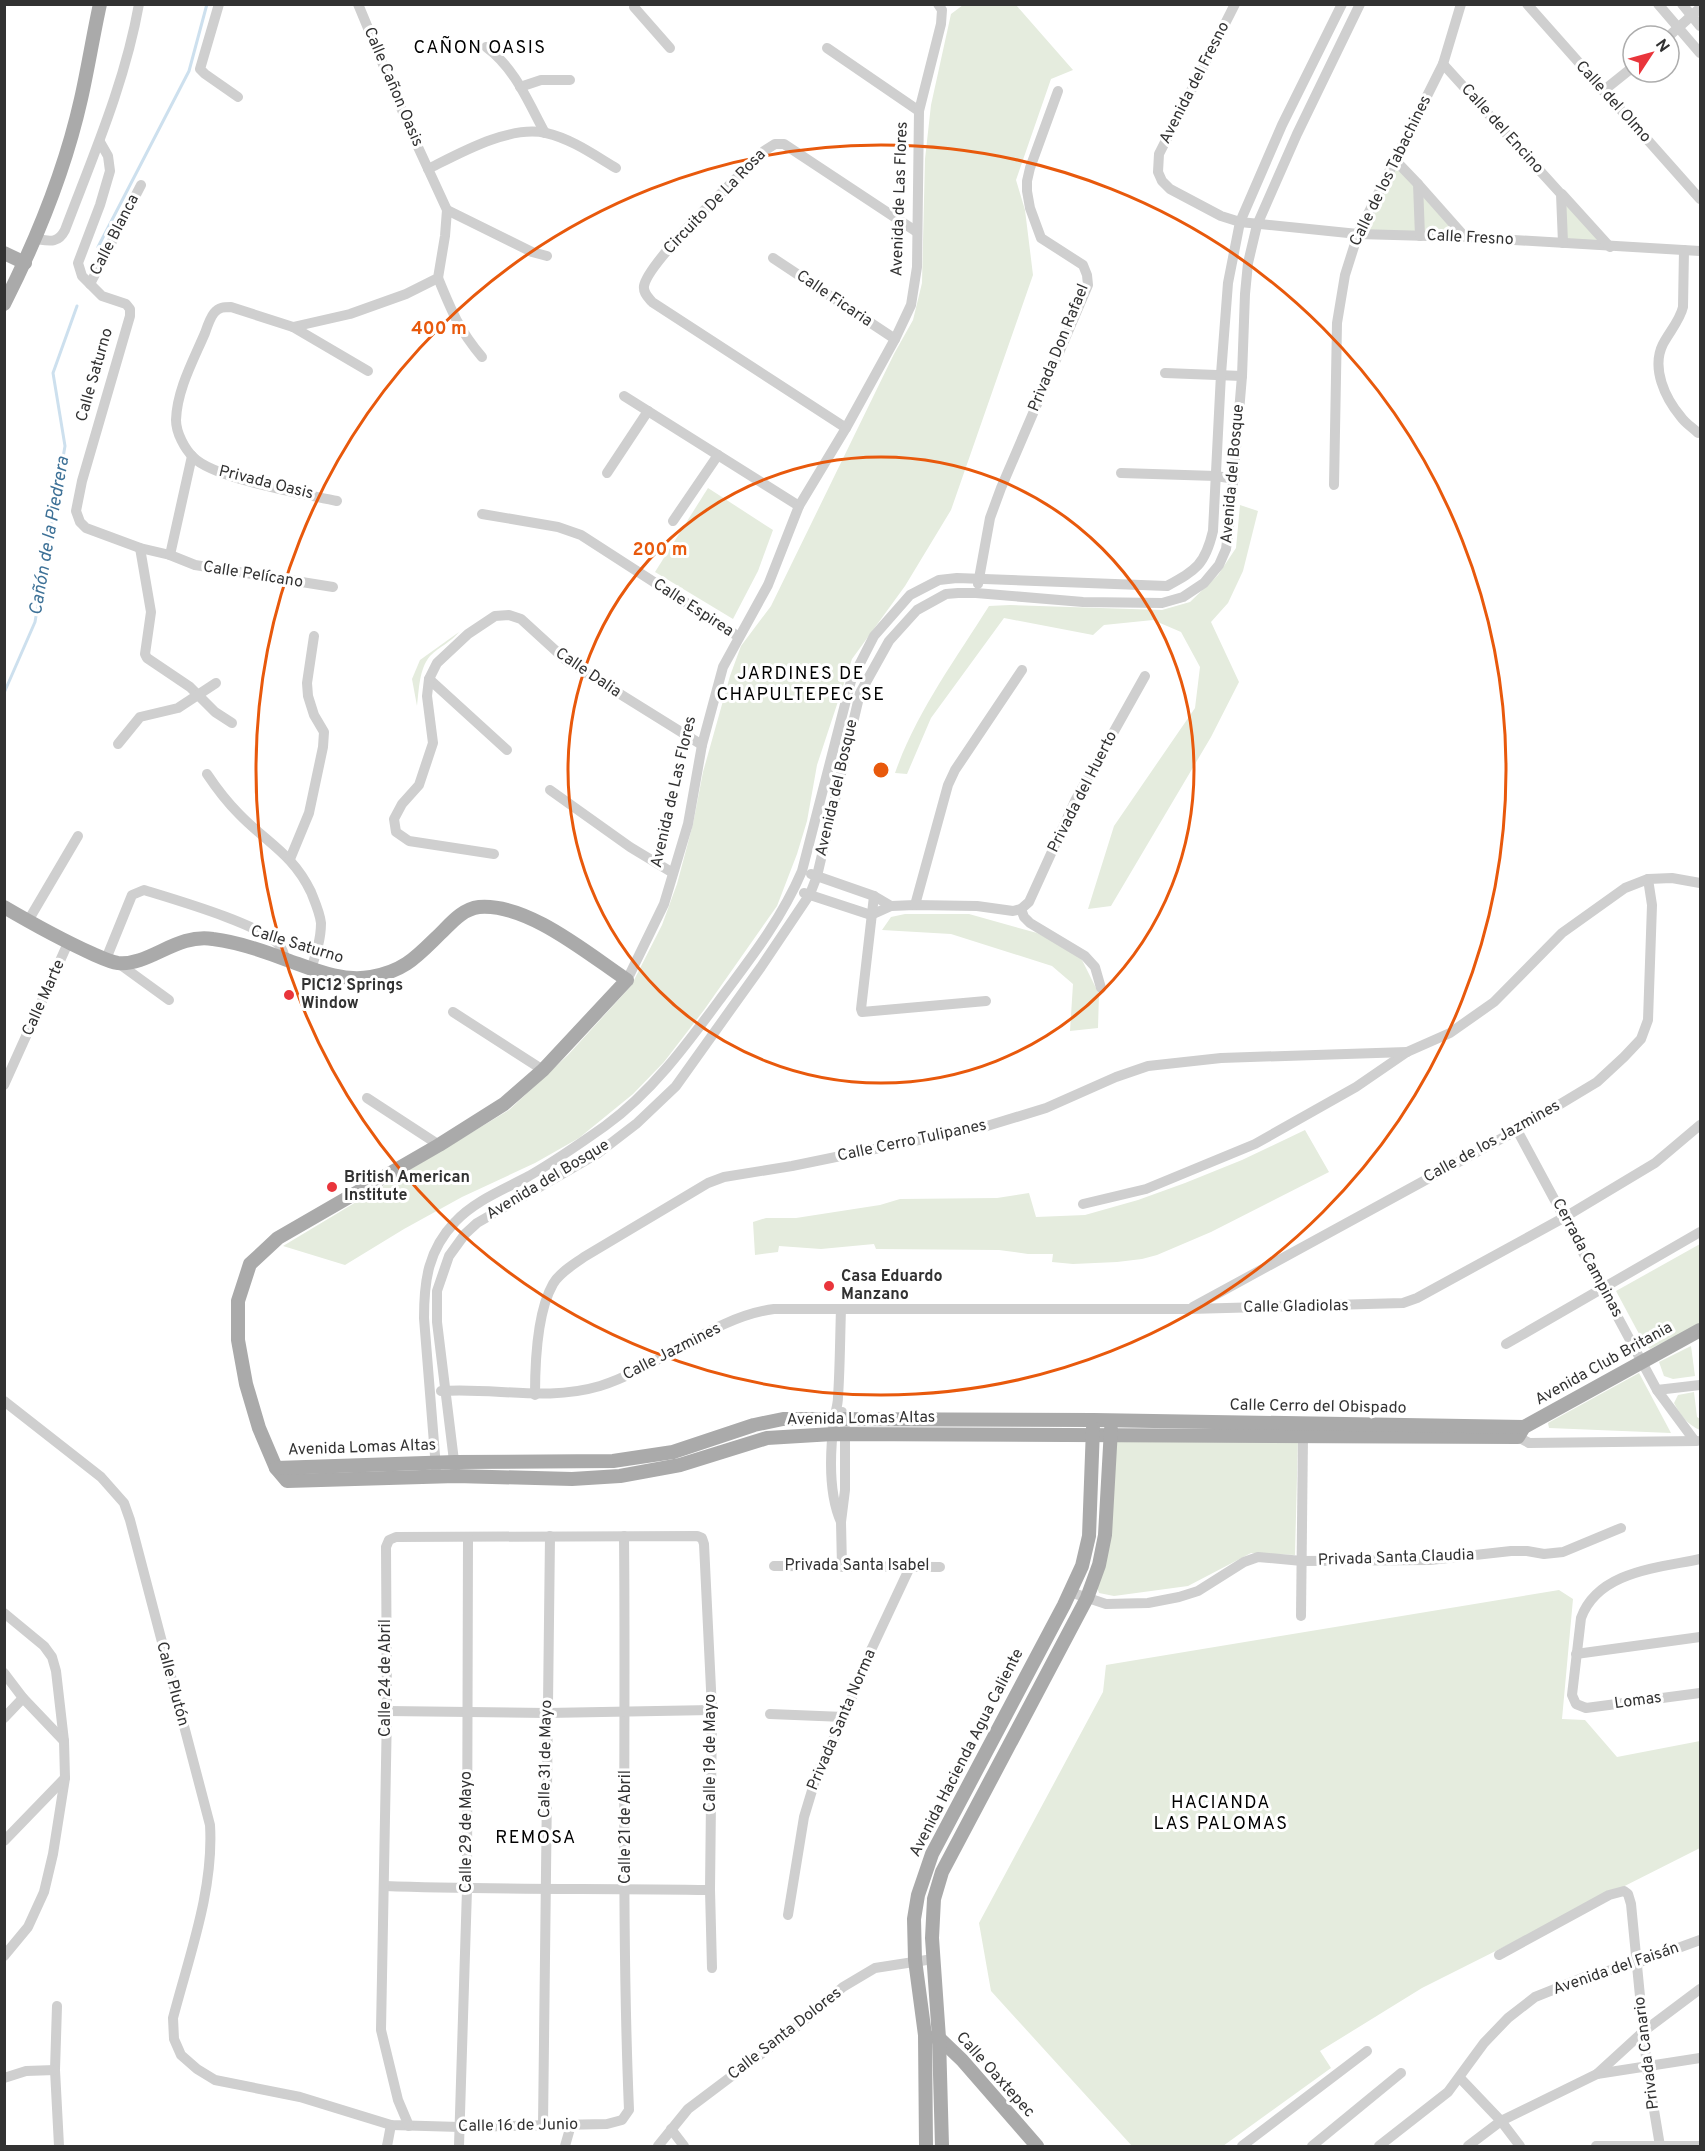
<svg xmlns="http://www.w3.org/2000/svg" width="1705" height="2151" viewBox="0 0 1705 2151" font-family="Overpass,sans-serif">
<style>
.green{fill:#e5ecde}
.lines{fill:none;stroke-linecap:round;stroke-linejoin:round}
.stream{stroke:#cde0ee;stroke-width:3}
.minor{stroke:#cfcfcf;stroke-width:10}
.major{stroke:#aaa;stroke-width:14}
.ring{fill:none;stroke:#e8590c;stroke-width:3}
.poi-dot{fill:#e9353b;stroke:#fff;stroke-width:2}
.labels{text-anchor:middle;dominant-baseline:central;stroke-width:6;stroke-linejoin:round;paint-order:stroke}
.street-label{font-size:16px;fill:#323232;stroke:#fff}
.poi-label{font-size:16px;font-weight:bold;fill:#323232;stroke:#fff;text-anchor:start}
.neighbourhood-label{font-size:18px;letter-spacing:1.5px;fill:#000;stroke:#fff}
.water-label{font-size:18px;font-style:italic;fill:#3d7197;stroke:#fff}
.centre{fill:#e8590c;stroke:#fff;stroke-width:3}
.ring-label{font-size:18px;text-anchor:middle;font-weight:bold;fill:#e8590c;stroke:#fff;stroke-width:6;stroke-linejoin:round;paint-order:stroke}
</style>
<rect width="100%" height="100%" fill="#fff"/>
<!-- green -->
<g class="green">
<polygon points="963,5 1016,5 1073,70 1051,79 1016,180 1025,210 1033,275 951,510 905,586 852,659 817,765 807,821 797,854 777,906 704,1010 664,1062 633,1094 579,1138 535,1163 462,1197 404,1229 345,1265 283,1246 509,1110 568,1055 631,986 662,925 677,884 693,824 703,772 730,676 741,646 771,606 894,354 913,320 922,283 925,159 931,105 951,14"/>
<polygon points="1396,161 1465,237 1358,234"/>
<polygon points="1561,194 1610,247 1563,243"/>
<polygon points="708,488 773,530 758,571 733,619 655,572"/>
<path d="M 1240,505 L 1258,511 L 1243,571 L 1228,603 L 1211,622 L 1239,682 L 1211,737 L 1111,906 L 1088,909 L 1114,826 L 1195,708 L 1200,667 L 1181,632 L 1153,620 L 1104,625 L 1093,635 L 1004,618 L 931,718 L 907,774 L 895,773 C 916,713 955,660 989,606 L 1010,605 L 1162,610 L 1190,602 L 1218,575 L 1236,548 Z"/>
<path d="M 459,632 C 451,642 439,647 430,656 C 419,669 419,690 417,706 L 412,679 L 420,660 Z"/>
<polygon points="905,914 969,914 1037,933 1079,954 1099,994 1098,1028 1070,1031 1073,984 1052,966 951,934 882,930 891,917"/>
<polygon points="1305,1130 1329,1172 1211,1232 1157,1255 1142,1259 1117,1262 1073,1264 1052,1262 1053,1254 1028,1254 999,1250 876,1249 874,1244 821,1249 779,1246 778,1252 755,1255 753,1222 766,1218 796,1218 880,1205 900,1199 997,1198 1029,1193 1036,1217 1085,1215 1138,1200 1185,1183 1242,1160"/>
<polygon points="1700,1244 1700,1324 1650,1349 1645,1345 1616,1291"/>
<polygon points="1691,1346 1695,1376 1673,1379 1664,1376 1659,1362"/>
<polygon points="1639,1373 1671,1433 1549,1428 1548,1423"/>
<path d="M 1694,1392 L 1697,1417 L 1700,1419 L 1700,1430 C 1688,1425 1680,1415 1674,1403 L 1678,1395 Z"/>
<polygon points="1116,1437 1298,1437 1295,1555 1251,1553 1188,1586 1114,1596 1099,1593 1096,1584"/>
<polygon points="1559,1590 1573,1599 1562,1719 1585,1720 1617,1757 1700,1741 1700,1848 1422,1988 1320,2051 1331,2068 1223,2146 1132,2146 991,1991 979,1923 1103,1692 1106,1665"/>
</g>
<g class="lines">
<!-- stream -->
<g class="stream">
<polyline points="98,247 189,71 207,4"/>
<polyline points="4,693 35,622 65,446 53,373 77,306"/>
</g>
<!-- minor -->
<g class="minor">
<polyline points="219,4 200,69 205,74 238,97"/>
<polyline points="1235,4 1159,154 1158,172 1162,181 1170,189 1221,216 1240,222 1358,234 1465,237 1700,251"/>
<polyline points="1527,4 1700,199"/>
<polyline points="1658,4 1700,53"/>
<polyline points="1682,4 1700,26"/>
<polyline points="634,7 670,48"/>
<polyline points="1669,36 1700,8"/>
<path d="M 486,47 C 515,68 528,102 545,133"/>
<polyline points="827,48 919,111"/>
<polyline points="1443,64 1561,194 1563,243"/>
<polyline points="520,87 541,80 570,80"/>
<polyline points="1603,91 1633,67"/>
<polyline points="100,142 108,156 110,171 100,205 78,263 82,276 102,296 126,304 130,309 130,316 82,481 76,511 80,522 86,528 140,548 170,555 195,565 333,587"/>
<polyline points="1396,161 1418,184 1420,236"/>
<path d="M 428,169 C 460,153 509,125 546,133 C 572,139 594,155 616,168"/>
<polyline points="1418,184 1465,237"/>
<polyline points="1562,194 1610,247"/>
<polyline points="447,210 532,252 547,256"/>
<path d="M 36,239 C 49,241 58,244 65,230 C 93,156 125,83 139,4"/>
<path d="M 1684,250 L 1683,307 C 1680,320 1670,331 1663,344 C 1651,368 1665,398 1681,417 C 1685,423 1693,428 1698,433"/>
<polyline points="773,258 895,339"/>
<path d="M 438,278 C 451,310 459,330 482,357"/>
<polyline points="90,284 141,185"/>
<polyline points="293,327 368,371"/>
<polyline points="1165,373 1242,376"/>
<polyline points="624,396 799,506"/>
<path d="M 846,428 L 652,302 C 648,297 643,293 644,286 C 648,261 742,173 764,151 L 775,144 L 784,144 L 917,232"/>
<polyline points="607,473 648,411"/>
<polyline points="1121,473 1216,476 1235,479"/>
<polyline points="1334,485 1337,323 1345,275 1358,234 1443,64 1461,4"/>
<path d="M 337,501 C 306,494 214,479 193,457 C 185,449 176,433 176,420 C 177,390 193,361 205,333 C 207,327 210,318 214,313 C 219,307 224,307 231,307 L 293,327 L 350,314 L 406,294 L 438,278 L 445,236 L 447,210 L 412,134 L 358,4"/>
<polyline points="482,514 558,527 581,535 739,637"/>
<polyline points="673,521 718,455"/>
<polyline points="140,548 151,612 145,654 147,658 190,687 215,712 232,723"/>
<polyline points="170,555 192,456"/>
<polyline points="978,584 990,518 1001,488 1088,285 1087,275 1083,265 1041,238 1030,208 1027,191 1027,181 1030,168 1058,91"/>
<polyline points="429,679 507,750"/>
<polyline points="118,744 140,717 178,708 216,683"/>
<path d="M 207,774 C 217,789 227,802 239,814 C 267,843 293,854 311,892 C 315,902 320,913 321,923 C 321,939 316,954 311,969"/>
<polyline points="550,790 630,847 673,873"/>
<polyline points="494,854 409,841 396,832 394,819 402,804 419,785 433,743 427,696 429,679 437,663 468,634 495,616 509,615 521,619 567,661 702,745"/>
<polyline points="290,859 309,813 323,747 324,732 314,715 308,696 307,683 314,636"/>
<polyline points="811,874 874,896 891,906"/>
<polyline points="804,893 871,915 891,906 915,905 977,906 1013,911 1021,909 1029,902 1075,801 1145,676"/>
<polyline points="874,896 861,1009 862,1012 986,1001"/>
<polyline points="915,905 948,785 955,770 1022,670"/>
<polyline points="1021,909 1024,917 1030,923 1085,956 1095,967 1101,988"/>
<polyline points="28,921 78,836"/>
<path d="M 106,959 L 132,895 L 144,890 C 173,899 264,925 280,946 C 283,949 284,955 285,959"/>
<polyline points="118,963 169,1000"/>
<polyline points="627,980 664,904 688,824 702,745 723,667 768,585 799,506 846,428 895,339 911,305 917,267 919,111 941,24 942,10 938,4"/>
<polyline points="453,1012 543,1070"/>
<polyline points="4,1085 68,943"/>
<polyline points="367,1098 439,1145"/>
<polyline points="1517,1130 1657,1390 1694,1440"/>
<polyline points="1083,1204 1146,1189 1255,1144 1356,1087 1407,1052 1450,1033 1494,1002 1562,933 1625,888 1648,879 1672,878 1700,883"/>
<polyline points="1193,1307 1517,1130 1597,1082 1624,1057 1641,1039 1648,1020 1652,905 1648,879"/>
<path d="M 841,1309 C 840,1338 840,1368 838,1397 C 838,1405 835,1413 834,1420 C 830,1452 828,1493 841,1522"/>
<polyline points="1506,1344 1700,1232"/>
<polyline points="1657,1390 1700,1385"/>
<path d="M 441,1391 C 494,1387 546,1402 600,1386 C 658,1368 715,1316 774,1309 L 1190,1309 L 1403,1303 L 1417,1298 L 1565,1217 L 1655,1163 L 1700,1125"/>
<path d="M 535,1395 C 535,1363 537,1312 553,1284 C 559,1273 573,1265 584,1257 L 708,1183 L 724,1177 L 792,1166 L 987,1126 L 1046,1108 L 1116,1077 L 1148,1066 L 1221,1058 L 1407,1052"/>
<path d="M 4,1401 L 101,1477 L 124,1503 L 130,1520 L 210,1825 C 214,1890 189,1956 173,2018 L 174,2039 L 181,2055 L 197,2069 L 215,2080 L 300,2097 L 391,2125 L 460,2127 L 607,2124 L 622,2120 L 629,2110 C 621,1919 626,1728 624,1536"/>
<polyline points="1515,1430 1518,1437 1529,1443 1697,1441"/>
<path d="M 436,1468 L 424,1318 C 424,1281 428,1250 455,1222 C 474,1201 505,1189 529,1176 C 555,1161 581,1143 605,1126 C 652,1092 687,1044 721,998 C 751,958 782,918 802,871 L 851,681 L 874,636 L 910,595 L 939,580 L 957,578 L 1167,586 C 1196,570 1205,565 1213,531 L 1221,374 L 1228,283 L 1240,222 L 1282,125 L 1342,4"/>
<polyline points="455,1469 437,1322 437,1291 449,1256 465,1234 477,1223 597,1154 636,1124 676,1086 761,967 810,894 817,876 860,693 889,641 917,610 946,594 958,593 976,593 1083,602 1162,603 1183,597 1204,583 1219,565 1226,549 1230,519 1242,376 1245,294 1248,263 1257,225 1297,134 1360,4"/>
<path d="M 1700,1559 C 1658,1568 1598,1571 1581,1618 L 1572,1695 L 1576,1704 L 1586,1708 L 1700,1693"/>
<polyline points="774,1566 940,1567"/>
<polyline points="842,1567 841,1522 845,1490 845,1419 842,1412"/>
<polyline points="1070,1592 1106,1604 1148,1603 1179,1597 1198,1591 1244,1562 1258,1557 1302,1561 1430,1560 1511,1551 1527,1551 1544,1554 1563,1552 1621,1528"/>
<polyline points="4,1613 44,1646 52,1657 56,1671 64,1741 65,1778 53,1854 44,1892 28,1927 4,1956"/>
<polyline points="1301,1616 1303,1435"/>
<polyline points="1576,1654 1700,1637"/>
<polyline points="4,1673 23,1698 64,1741"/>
<polyline points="387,1711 547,1713 712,1710"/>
<polyline points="770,1714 844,1717"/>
<polyline points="4,1718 23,1698"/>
<polyline points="4,1841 65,1778"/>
<path d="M 385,1886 C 493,1890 602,1888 710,1890"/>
<polyline points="788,1915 804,1817 817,1774 844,1717 872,1648 910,1567"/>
<polyline points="1499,1955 1609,1895 1624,1891 1628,1894 1631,1904 1647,2068 1660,2146"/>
<polyline points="57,2006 55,2070 59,2146"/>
<polyline points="1597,2074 1644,2031 1700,1989"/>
<polyline points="4,2078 26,2071 55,2070"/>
<polyline points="1460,2078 1501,2121 1520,2146"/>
<polyline points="409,2126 398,2100 381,2030 387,1711 386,1547 389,1540 396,1537 697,1536 702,1538 704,1544 712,1710 710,1890 712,1968"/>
<polyline points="543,2126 550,1536"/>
<polyline points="671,2129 684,2146"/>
<polyline points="387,2146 391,2125"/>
<polyline points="459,2146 467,1889 468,1537"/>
<polyline points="565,2146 571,2125"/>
<polyline points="658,2146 688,2109 794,2029 843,1987 875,1968 933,1959"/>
<polyline points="1242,2146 1367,2051"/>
<polyline points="1312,2146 1401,2073"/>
<polyline points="1379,2146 1448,2092 1484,2043 1508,2018 1535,1997 1585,1977 1637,1963 1700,1940"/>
<polyline points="1468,2146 1501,2121 1597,2074 1700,2058"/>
<polyline points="1596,2146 1700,2146"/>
</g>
<!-- major -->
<g class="major">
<polyline points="4,253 25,263"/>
<path d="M 4,304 C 37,239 65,170 81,99 C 88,68 93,36 100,4"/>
<path d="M 4,907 C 33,924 62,940 93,954 C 100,957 110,962 118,963 C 150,966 176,933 213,939 C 238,942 264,951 287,960 C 315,970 341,982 371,977 C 406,971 418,955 442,932 C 452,922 463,909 479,907 C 528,903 588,954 627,980 L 543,1070 L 504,1104 L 439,1145 L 278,1238 L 250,1264 L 238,1301 L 238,1340 L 246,1384 L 259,1428 L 276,1468 L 287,1481 L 456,1476 L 572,1479 L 620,1476 L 680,1465 L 767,1438 L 833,1434 L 1518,1437 L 1524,1427 L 1700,1330"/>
<polyline points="276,1468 455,1462 613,1461 673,1452 754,1425 783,1419 801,1419 1094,1420 1524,1427"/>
<polyline points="935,2037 939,2038 962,2060 1037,2146"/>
<polyline points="926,2146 925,2035 915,1960 914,1919 918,1895 932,1854 1064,1605 1082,1566 1089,1536 1093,1428"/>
<polyline points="942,2146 939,2038 932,1938 934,1899 942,1872 1087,1598 1099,1565 1105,1535 1111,1429"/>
</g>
</g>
<!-- distance rings -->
<g class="ring">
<circle cx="881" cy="770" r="313"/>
<circle cx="881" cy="770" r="625"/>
</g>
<!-- markers -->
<g class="poi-dot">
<circle cx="289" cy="995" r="6"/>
<circle cx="332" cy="1187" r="6"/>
<circle cx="829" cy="1286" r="6"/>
</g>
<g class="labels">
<!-- street labels -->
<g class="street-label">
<text transform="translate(1195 83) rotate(-63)">Avenida del Fresno</text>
<text transform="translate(393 87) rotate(67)">Calle Cañon Oasis</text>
<text transform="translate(1613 102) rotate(48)">Calle del Olmo</text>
<text transform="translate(1502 129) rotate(48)">Calle del Encino</text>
<text transform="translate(1391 171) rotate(-64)">Calle de los Tabachines</text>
<text transform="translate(900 199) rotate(-88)">Avenida de Las Flores</text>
<text transform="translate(715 202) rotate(-46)">Circuito De La Rosa</text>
<text transform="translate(115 235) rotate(-63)">Calle Blanca</text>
<text transform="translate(1470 238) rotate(3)">Calle Fresno</text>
<text transform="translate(834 299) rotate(34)">Calle Ficaria</text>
<text transform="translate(1059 348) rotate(-68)">Privada Don Rafael</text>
<text transform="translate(95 375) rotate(-74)">Calle Saturno</text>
<text transform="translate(1233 474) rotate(-85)">Avenida del Bosque</text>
<text transform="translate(266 483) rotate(14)">Privada Oasis</text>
<text transform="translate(253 575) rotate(9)">Calle Pelícano</text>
<text transform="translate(693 608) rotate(33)">Calle Espirea</text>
<text transform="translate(588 673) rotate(34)">Calle Dalia</text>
<text transform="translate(837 788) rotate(-77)">Avenida del Bosque</text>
<text transform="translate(674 792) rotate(-77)">Avenida de Las Flores</text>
<text transform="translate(1083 792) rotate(-63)">Privada del Huerto</text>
<text transform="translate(297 945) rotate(17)">Calle Saturno</text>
<text transform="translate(44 998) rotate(-66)">Calle Marte</text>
<text transform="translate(912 1141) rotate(-12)">Calle Cerro Tulipanes</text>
<text transform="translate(1492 1142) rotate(-29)">Calle de los Jazmines</text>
<text transform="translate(548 1180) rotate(-31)">Avenida del Bosque</text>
<text transform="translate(1587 1258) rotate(62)">Cerrada Campinas</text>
<text transform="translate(1296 1307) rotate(-1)">Calle Gladiolas</text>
<text transform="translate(672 1352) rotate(-27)">Calle Jazmines</text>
<text transform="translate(1604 1364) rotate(-29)">Avenida Club Britania</text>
<text transform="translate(1318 1407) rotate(1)">Calle Cerro del Obispado</text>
<text transform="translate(861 1419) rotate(-1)">Avenida Lomas Altas</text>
<text transform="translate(362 1448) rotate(-2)">Avenida Lomas Altas</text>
<text transform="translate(1396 1558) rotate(-2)">Privada Santa Claudia</text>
<text x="857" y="1566">Privada Santa Isabel</text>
<text transform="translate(386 1678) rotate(-90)">Calle 24 de Abril</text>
<text transform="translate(172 1684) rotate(75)">Calle Plutón</text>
<text transform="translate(1638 1701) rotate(-8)">Lomas</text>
<text transform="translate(842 1720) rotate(-67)">Privada Santa Norma</text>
<text transform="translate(711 1753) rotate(-90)">Calle 19 de Mayo</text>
<text transform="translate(967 1753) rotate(-63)">Avenida Hacienda Agua Caliente</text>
<text transform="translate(546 1759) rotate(-89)">Calle 31 de Mayo</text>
<text transform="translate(626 1827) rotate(-90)">Calle 21 de Abril</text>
<text transform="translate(467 1832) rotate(-90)">Calle 29 de Mayo</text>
<text transform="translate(1616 1969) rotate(-19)">Avenida del Faisán</text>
<text transform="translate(785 2034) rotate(-38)">Calle Santa Dolores</text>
<text transform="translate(1647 2053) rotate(-97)">Privada Canario</text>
<text transform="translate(995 2075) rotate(48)">Calle Oaxtepec</text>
<text transform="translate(518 2126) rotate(-1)">Calle 16 de Junio</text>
</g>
<!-- poi labels -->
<g class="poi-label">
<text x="301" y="986">PIC12 Springs<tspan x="301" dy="18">Window</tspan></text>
<text x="344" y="1178">British American<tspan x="344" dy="18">Institute</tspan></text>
<text x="841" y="1277">Casa Eduardo<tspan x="841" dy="18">Manzano</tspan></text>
</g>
<!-- neighbourhood labels -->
<g class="neighbourhood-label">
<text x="480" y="48">CAÑON OASIS</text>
<text x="801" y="674">JARDINES DE<tspan x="801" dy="21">CHAPULTEPEC SE</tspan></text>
<text x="1221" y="1803">HACIANDA<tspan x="1221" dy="21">LAS PALOMAS</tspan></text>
<text x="536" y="1838">REMOSA</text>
</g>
<!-- water labels -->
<g class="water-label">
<text transform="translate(50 536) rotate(-80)">Cañón de la Piedrera</text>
</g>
</g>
<circle cx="881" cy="770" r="9" class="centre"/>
<g class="ring-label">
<text x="439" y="334">400 m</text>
<text x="660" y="555">200 m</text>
</g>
<!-- border -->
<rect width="1705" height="2151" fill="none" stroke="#323232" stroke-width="12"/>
<!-- north arrow -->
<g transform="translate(1651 54) rotate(54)"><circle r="28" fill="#ffffff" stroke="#adadad" stroke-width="1.5"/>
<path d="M0-4.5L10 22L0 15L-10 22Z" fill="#e9353b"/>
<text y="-9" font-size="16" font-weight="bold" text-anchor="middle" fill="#323232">N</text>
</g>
</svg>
